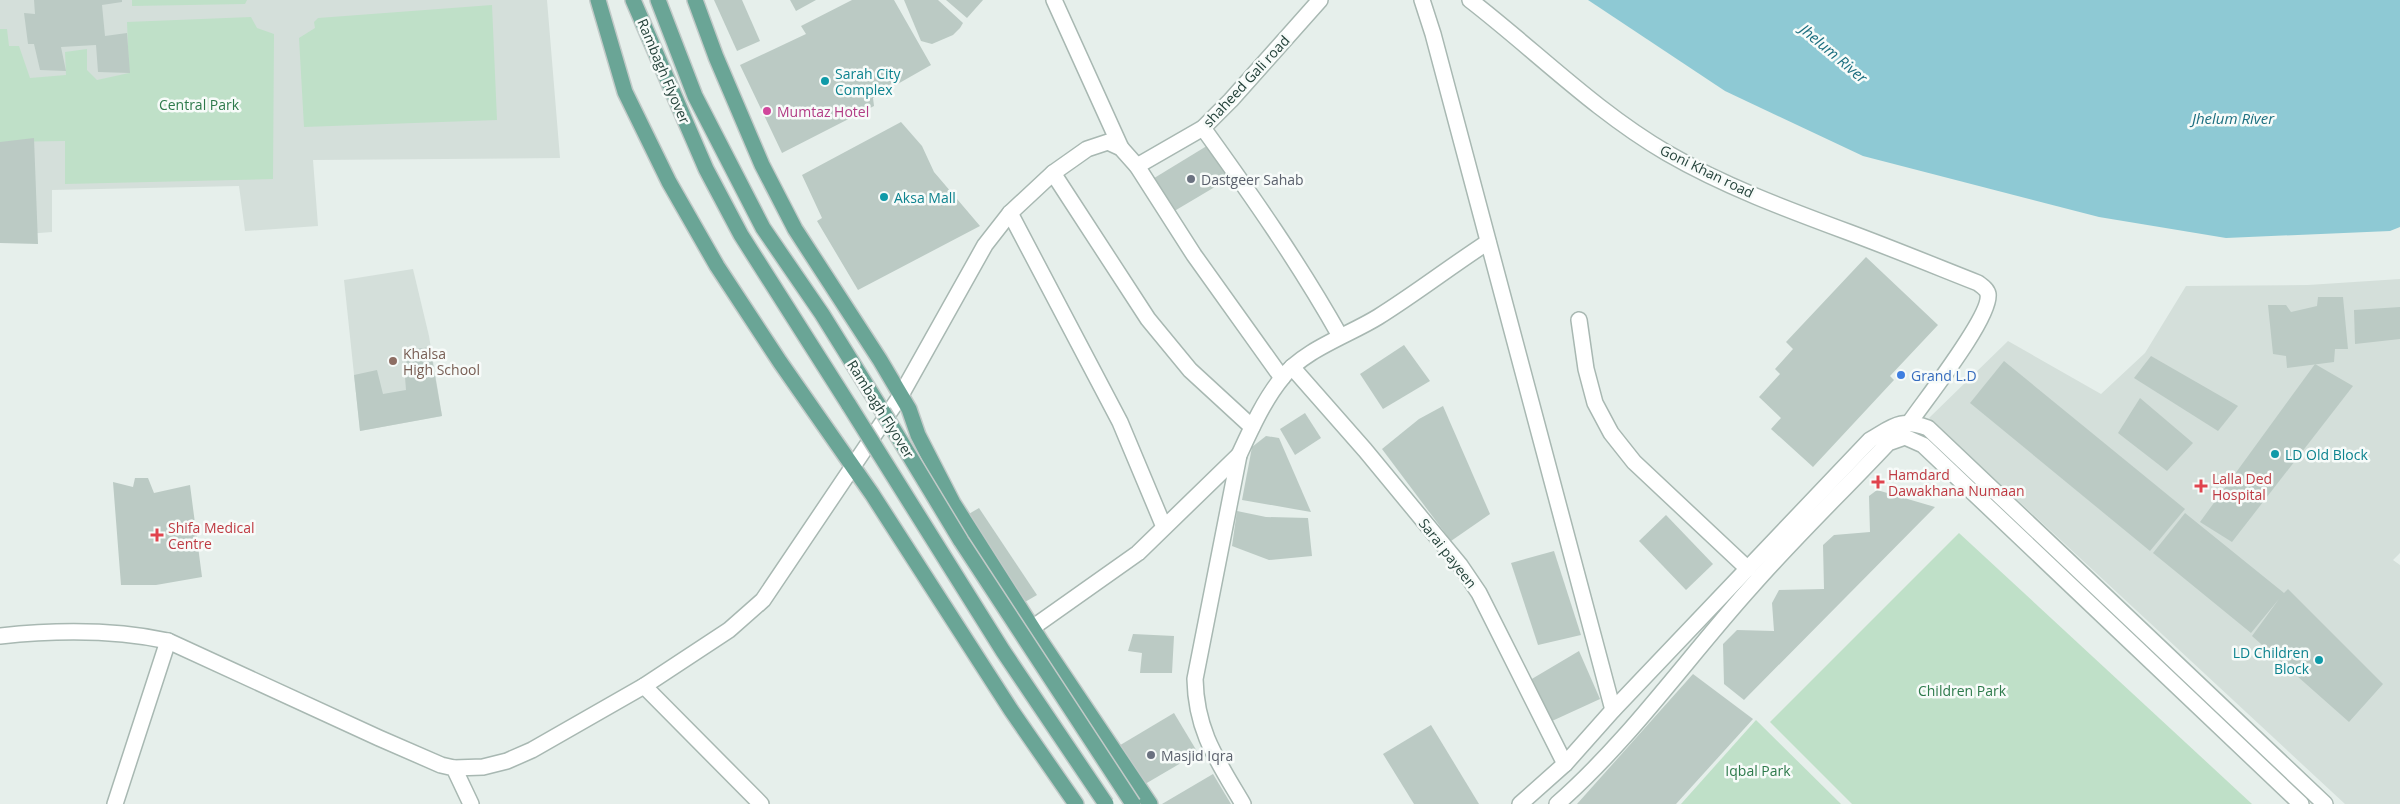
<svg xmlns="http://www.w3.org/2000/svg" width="2400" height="804" viewBox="0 0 2400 804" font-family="'Open Sans',sans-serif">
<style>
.built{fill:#d4dfda}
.green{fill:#bfe0c8}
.water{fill:#8ec9d4}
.building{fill:#bbcac4}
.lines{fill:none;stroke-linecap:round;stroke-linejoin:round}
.minor-casing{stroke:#a8b8b2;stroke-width:18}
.major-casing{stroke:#c2cac8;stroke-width:18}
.minor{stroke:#fff;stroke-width:15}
.major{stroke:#6aa596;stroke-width:15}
.major-bridge-casing{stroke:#c2cac8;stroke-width:18;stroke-linecap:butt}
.major-bridge{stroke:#6aa596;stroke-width:15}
.culture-dot{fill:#0f9aa8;stroke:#f7fbf9;stroke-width:2}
.hotel-dot{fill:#d1479c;stroke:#f7fbf9;stroke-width:2}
.worship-dot{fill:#6b7280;stroke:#f7fbf9;stroke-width:2}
.education-dot{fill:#8d6e63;stroke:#f7fbf9;stroke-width:2}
.shop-dot{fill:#3f7fe0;stroke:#f7fbf9;stroke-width:2}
.health-dot{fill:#e0444e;stroke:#f7fbf9;stroke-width:2}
.labels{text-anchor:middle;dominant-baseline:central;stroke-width:5;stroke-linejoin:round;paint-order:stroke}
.street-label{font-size:14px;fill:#24423a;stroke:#f7fbf9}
.culture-label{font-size:14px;fill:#0d838f;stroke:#f7fbf9;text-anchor:start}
.park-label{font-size:14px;fill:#2d7a4b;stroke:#f7fbf9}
.hotel-label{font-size:14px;fill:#b23c85;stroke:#f7fbf9;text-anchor:start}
.worship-label{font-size:14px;fill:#5b616d;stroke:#f7fbf9;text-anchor:start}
.education-label{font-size:14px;fill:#785e54;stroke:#f7fbf9;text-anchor:start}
.shop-label{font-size:14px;fill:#366cbe;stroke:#f7fbf9;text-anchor:start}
.health-label{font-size:14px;fill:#be3a42;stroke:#f7fbf9;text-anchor:start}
.water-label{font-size:15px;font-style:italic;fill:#1c6f80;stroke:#f7fbf9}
</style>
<rect width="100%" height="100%" fill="#e6efeb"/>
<!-- built -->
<g class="built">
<polygon points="0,0 547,0 560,158 313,160 318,226 245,231 239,186 52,190 52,232 0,236"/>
<polygon points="413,269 429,336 442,416 360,431 344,280"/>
<polygon points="2400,279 2400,553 2393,560 2400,565 2400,804 2345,804 1929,418 2008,341 2101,394 2145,353 2186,286 2308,285"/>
</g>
<!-- green -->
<g class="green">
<polygon points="132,0 247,0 245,4 132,6"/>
<polygon points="492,5 497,120 304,127 299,38 315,28 314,22 318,18"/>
<polygon points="251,17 257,28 274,34 273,179 65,184 65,141 0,142 0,29 7,29 9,46 19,46 30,78 66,75 65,52 87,49 87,70 97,80 129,73 127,22"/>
<polygon points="1959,533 2252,804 1852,804 1770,722"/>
<polygon points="1756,720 1841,804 1681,804"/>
</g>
<!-- water -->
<polygon class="water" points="1588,0 2400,0 2400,227 2390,231 2226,238 2099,217 1863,156 1725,91"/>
<!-- building -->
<g class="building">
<polygon points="34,0 122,0 122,2 102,5 105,36 127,33 130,73 98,72 96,45 61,47 66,71 40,70 34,44 28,44 24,13 35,14"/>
<polygon points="714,0 742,0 760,41 737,51"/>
<polygon points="790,0 816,0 796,11"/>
<polygon points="852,0 894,0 931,65 873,98 874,106 782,153 740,65 806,34 801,26"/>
<polygon points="904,0 938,0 963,23 960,28 953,35 932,44 921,41"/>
<polygon points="946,0 983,0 967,18"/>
<polygon points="901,122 922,146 934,172 980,226 858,290 817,221 822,218 802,175"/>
<polygon points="34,138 38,244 0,243 0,142"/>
<polygon points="1210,144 1230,178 1171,213 1151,180"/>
<polygon points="1866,257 1938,325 1890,376 1894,380 1813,467 1771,429 1781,418 1759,397 1780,374 1775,369 1793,349 1786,342"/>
<polygon points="2318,297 2343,297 2348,349 2335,349 2334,362 2287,368 2286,356 2273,354 2268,305 2286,305 2291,312 2317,306"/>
<polygon points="2400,307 2400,339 2355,344 2354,310"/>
<polygon points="1404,345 1430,381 1383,409 1360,374"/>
<polygon points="430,347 442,416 360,431 354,375 377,370 383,394 406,390 403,351"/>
<polygon points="2151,356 2238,406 2218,431 2134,378"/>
<polygon points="2004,361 2185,509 2150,551 1970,403"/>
<polygon points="2315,364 2353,386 2232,542 2200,522"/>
<polygon points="2140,398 2193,443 2167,471 2118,433"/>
<polygon points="1443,406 1490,514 1451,541 1382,449 1419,419"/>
<polygon points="1305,413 1321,438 1295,455 1280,429"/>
<polygon points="1266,436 1279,438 1311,512 1242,500 1252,447"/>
<polygon points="135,478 148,478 154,493 190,485 202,577 156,585 121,585 113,482 133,487"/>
<polygon points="1877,490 1935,507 1744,700 1724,684 1723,644 1737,630 1774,631 1772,603 1779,590 1824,589 1823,545 1834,535 1870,532 1869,496"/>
<polygon points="979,508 1037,595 1013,609 955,522"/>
<polygon points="1237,511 1266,517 1308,518 1312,556 1269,560 1232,546"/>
<polygon points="2185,513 2284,593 2288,589 2383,684 2349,722 2252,636 2279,599 2251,633 2153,553"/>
<polygon points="1666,515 1713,564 1686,590 1639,541"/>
<polygon points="1554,551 1581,635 1538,645 1511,563"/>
<polygon points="1133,634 1174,636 1172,673 1140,673 1142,653 1128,651"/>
<polygon points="1579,651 1600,699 1552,721 1525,683"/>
<polygon points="1693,674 1753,719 1676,804 1577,804"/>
<polygon points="1174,713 1198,753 1140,787 1117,747"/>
<polygon points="1431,725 1479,804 1414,804 1383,754"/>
<polygon points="1213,774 1231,804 1162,804"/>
</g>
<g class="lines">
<defs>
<g id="minor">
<polyline points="1054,0 1121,148"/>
<polyline points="1422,0 1433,34 1613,710"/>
<path d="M 1470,0 C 1536,51 1595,111 1667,153 C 1724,186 1786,209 1848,232 C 1891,248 1935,266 1978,283 C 1982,286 1987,289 1988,294 C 1992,316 1925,400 1910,422"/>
<path d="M 1203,128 C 1252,196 1299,263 1340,336"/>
<polyline points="1137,166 1203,128 1231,100 1320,0"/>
<polyline points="1053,173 1148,319 1190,370 1252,427"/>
<polyline points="1010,213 1120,422 1164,527"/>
<polyline points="1579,320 1586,369 1595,403 1611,433 1634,462 1748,569"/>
<polyline points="1292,367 1365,450 1460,565 1479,593 1565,764"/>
<polyline points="1032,628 1138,553 1239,455"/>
<path d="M 0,636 C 56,630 112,629 168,641 L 379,738 L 441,765 L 454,768 L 471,804"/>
<polyline points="644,686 761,804"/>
<polyline points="454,768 483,767 507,761 532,750 644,686 729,630 763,600 901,395 985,245 1010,213 1053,173 1087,149 1108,142 1121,148 1137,166 1194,255 1282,378"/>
<polyline points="115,804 168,641"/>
<path d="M 1243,804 C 1217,760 1196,731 1195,679 L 1239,455 C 1251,429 1264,400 1282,378 C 1303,350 1349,335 1378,317 C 1415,294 1451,266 1488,242"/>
<path d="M 1520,804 L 1565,764 L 1613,710 L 1870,440 C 1894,426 1900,418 1928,428 L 2325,804"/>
<path d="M 1557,804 C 1630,740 1687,658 1752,586 C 1795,537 1843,491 1888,443 L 1905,437 L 1923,445 L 2301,804"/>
</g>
<g id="major">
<polyline points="598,0 625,92 669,182 717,266 780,362 872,494 1011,710 1076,804"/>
<polyline points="633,0 706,169 741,235 849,405"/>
<polyline points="658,0 695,96 763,228 822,314 883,412"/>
<polyline points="695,0 716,57 762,165 795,229 880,360 909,409 918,435 953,503 1042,643 1150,804"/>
</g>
</defs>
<!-- minor casing -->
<use href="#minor" class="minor-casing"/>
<!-- major casing -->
<use href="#major" class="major-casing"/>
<!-- minor -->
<use href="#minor" class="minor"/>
<!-- major -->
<use href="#major" class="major"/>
<defs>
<g id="major-bridge">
<polyline points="849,405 1003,651 1106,804"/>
<polyline points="883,412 961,541 1133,804"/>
</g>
</defs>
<!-- major-bridge casing -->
<use href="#major-bridge" class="major-bridge-casing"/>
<!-- major-bridge -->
<use href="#major-bridge" class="major-bridge"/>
</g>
<!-- markers -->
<g class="culture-dot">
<circle cx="825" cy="81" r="5"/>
<circle cx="884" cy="197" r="5"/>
<circle cx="2275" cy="454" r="5"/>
<circle cx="2319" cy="660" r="5"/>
</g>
<circle class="hotel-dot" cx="767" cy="111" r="5"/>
<g class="worship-dot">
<circle cx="1191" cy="179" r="5"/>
<circle cx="1151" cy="755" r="5"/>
</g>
<circle class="education-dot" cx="393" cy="361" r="5"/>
<circle class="shop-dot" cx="1901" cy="375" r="5"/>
<g class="health-dot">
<path d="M1875.5 474.5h5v5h5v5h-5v5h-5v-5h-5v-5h5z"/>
<path d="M2198.5 478.5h5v5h5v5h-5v5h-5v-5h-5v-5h5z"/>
<path d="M154.5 527.5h5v5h5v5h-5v5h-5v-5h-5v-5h5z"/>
</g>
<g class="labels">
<!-- street labels -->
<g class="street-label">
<text transform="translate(664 71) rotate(67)">Rambagh Flyover</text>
<text transform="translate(1246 81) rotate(-47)">shaheed Gali road</text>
<text transform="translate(1707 171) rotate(26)">Goni Khan road</text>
<text transform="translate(881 409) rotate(58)">Rambagh Flyover</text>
<text transform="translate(1448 553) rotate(52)">Sarai payeen</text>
</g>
<!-- culture labels -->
<g class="culture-label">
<text x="835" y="73">Sarah City<tspan x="835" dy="16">Complex</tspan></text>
<text x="894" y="197">Aksa Mall</text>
<text x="2285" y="454">LD Old Block</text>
<text x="2309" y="652" text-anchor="end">LD Children<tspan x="2309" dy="16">Block</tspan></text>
</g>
<!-- park labels -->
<g class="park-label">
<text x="199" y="104">Central Park</text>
<text x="1962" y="690">Children Park</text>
<text x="1758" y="770">Iqbal Park</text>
</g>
<!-- hotel labels -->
<g class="hotel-label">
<text x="777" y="111">Mumtaz Hotel</text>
</g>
<!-- worship labels -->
<g class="worship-label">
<text x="1201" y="179">Dastgeer Sahab</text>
<text x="1161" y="755">Masjid Iqra</text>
</g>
<!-- education labels -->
<g class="education-label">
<text x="403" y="353">Khalsa<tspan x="403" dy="16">High School</tspan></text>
</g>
<!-- shop labels -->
<g class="shop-label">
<text x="1911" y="375">Grand L.D</text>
</g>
<!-- health labels -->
<g class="health-label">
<text x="1888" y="474">Hamdard<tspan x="1888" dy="16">Dawakhana Numaan</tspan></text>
<text x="2212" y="478">Lalla Ded<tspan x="2212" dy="16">Hospital</tspan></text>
<text x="168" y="527">Shifa Medical<tspan x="168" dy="16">Centre</tspan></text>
</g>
<!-- water labels -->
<g class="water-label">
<text transform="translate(1834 53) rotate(40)">Jhelum River</text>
<text x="2233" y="118">Jhelum River</text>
</g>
</g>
</svg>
